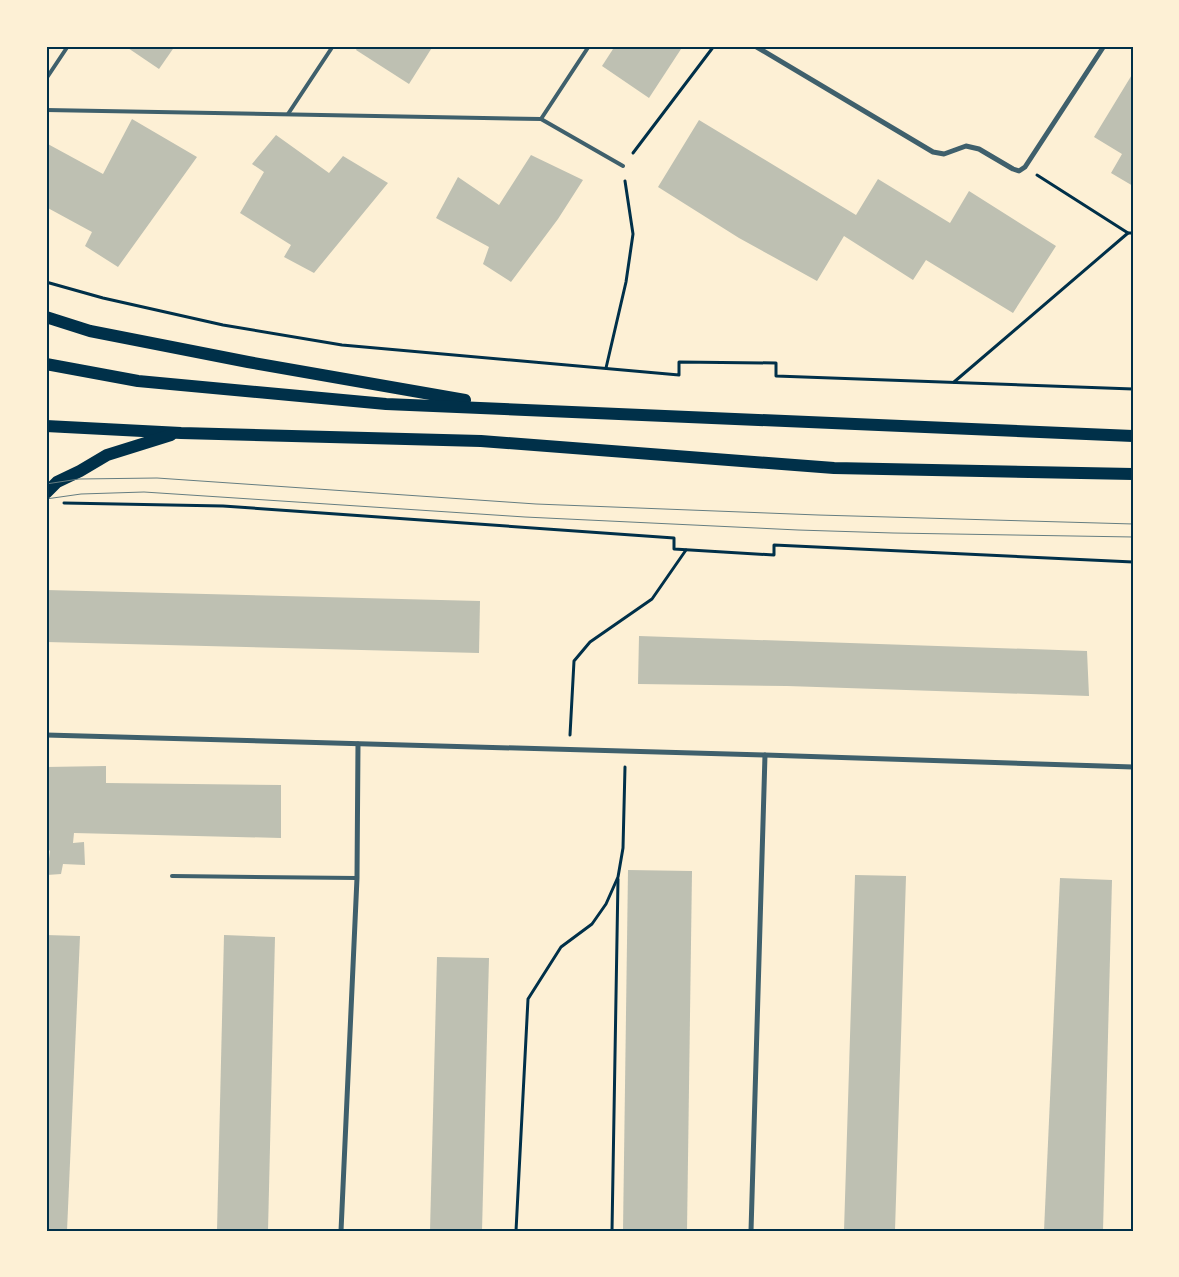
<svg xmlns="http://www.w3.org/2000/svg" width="1179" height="1277" viewBox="0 0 1179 1277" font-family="'Golos Text',sans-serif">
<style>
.building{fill:#bec0b2}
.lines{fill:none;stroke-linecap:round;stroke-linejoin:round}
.path{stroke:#003049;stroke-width:3}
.service{stroke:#3f606c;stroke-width:4}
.minor{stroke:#3f606c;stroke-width:5}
.primary{stroke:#003049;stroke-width:12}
.tram{stroke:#657d81;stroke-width:1}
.neatline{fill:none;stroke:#003049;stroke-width:2}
</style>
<rect width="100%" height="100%" fill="#fdf0d5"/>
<!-- building -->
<g class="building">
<polygon points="125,46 175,46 159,69"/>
<polygon points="358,46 433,46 409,84 356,50"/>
<polygon points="615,46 683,46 649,98 602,66"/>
<polygon points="1133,73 1133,186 1111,173 1122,154 1094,137"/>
<polygon points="132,119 197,157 118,267 85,246 92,232 46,207 46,143 103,174"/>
<polygon points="699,120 856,215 878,179 950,223 969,191 1056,246 1013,313 926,260 913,280 844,236 817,281 739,238 658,187"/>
<polygon points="276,135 329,173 343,156 388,183 314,273 284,257 291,245 240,213 264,172 252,164"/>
<polygon points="531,155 583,180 558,219 511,282 483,264 489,247 436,218 458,177 499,205"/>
<polygon points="46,590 480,601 479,653 46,642"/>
<polygon points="639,636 1087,651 1089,696 787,686 638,684"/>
<polygon points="106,766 106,783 281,785 281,838 74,833 73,843 84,842 85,865 63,864 61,874 47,875 50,851 46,847 46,767"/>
<polygon points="628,870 692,871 687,1231 623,1231"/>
<polygon points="855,875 906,876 895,1231 844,1231"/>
<polygon points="1060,878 1112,880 1103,1231 1044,1231"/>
<polygon points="46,935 80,936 67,1231 46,1231"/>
<polygon points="224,935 275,937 268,1231 217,1231"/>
<polygon points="437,957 489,958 482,1231 430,1231"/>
</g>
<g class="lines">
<!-- path -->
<g class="path">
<polyline points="633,153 714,46"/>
<polyline points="1037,175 1128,233 1133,233"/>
<polyline points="46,282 103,298 223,325 342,345 679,375 679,362 776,363 776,376 1133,389"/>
<polyline points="606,368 626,282 633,234 625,181"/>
<polyline points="954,382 1128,233"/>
<polyline points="64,503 223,506 674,538 674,549 774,555 774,545 1133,562"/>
<polyline points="570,735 574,661 590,642 652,599 686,550"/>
<polyline points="516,1231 528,999 561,947 592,924 606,904 618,877 623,848 625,767"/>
<polyline points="612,1231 618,879"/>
</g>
<!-- service -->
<g class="service">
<polyline points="46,79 68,46"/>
<polyline points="46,110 541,119 623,166"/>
<polyline points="288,114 333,46"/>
<polyline points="541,119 589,46"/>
<polyline points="172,876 357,878"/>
</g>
<!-- minor -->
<g class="minor">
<polyline points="755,46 933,152 944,154 966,146 979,149 1013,169 1019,171 1025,167 1104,46"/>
<polyline points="46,735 765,755 1133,767"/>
<polyline points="341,1231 357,878 358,744"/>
<polyline points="751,1231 765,755"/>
</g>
<!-- primary -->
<g class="primary">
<polyline points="46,317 90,331 248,362 465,400"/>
<polyline points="46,364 138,381 386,404 1133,436"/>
<polyline points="46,426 181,433 481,441 834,468 1133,474"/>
<polyline points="46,493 57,482 80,471 107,455 171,435"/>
</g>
<!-- tram -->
<g class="tram">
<polyline points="46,484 79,479 157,478 536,504 818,515 1133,524"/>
<polyline points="46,499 81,494 144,492 525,517 798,530 893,533 1133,537"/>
</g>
</g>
<!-- border -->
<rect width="1179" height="1277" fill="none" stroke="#fdf0d5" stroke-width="95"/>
<rect x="48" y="48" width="1084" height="1182" class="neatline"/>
</svg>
